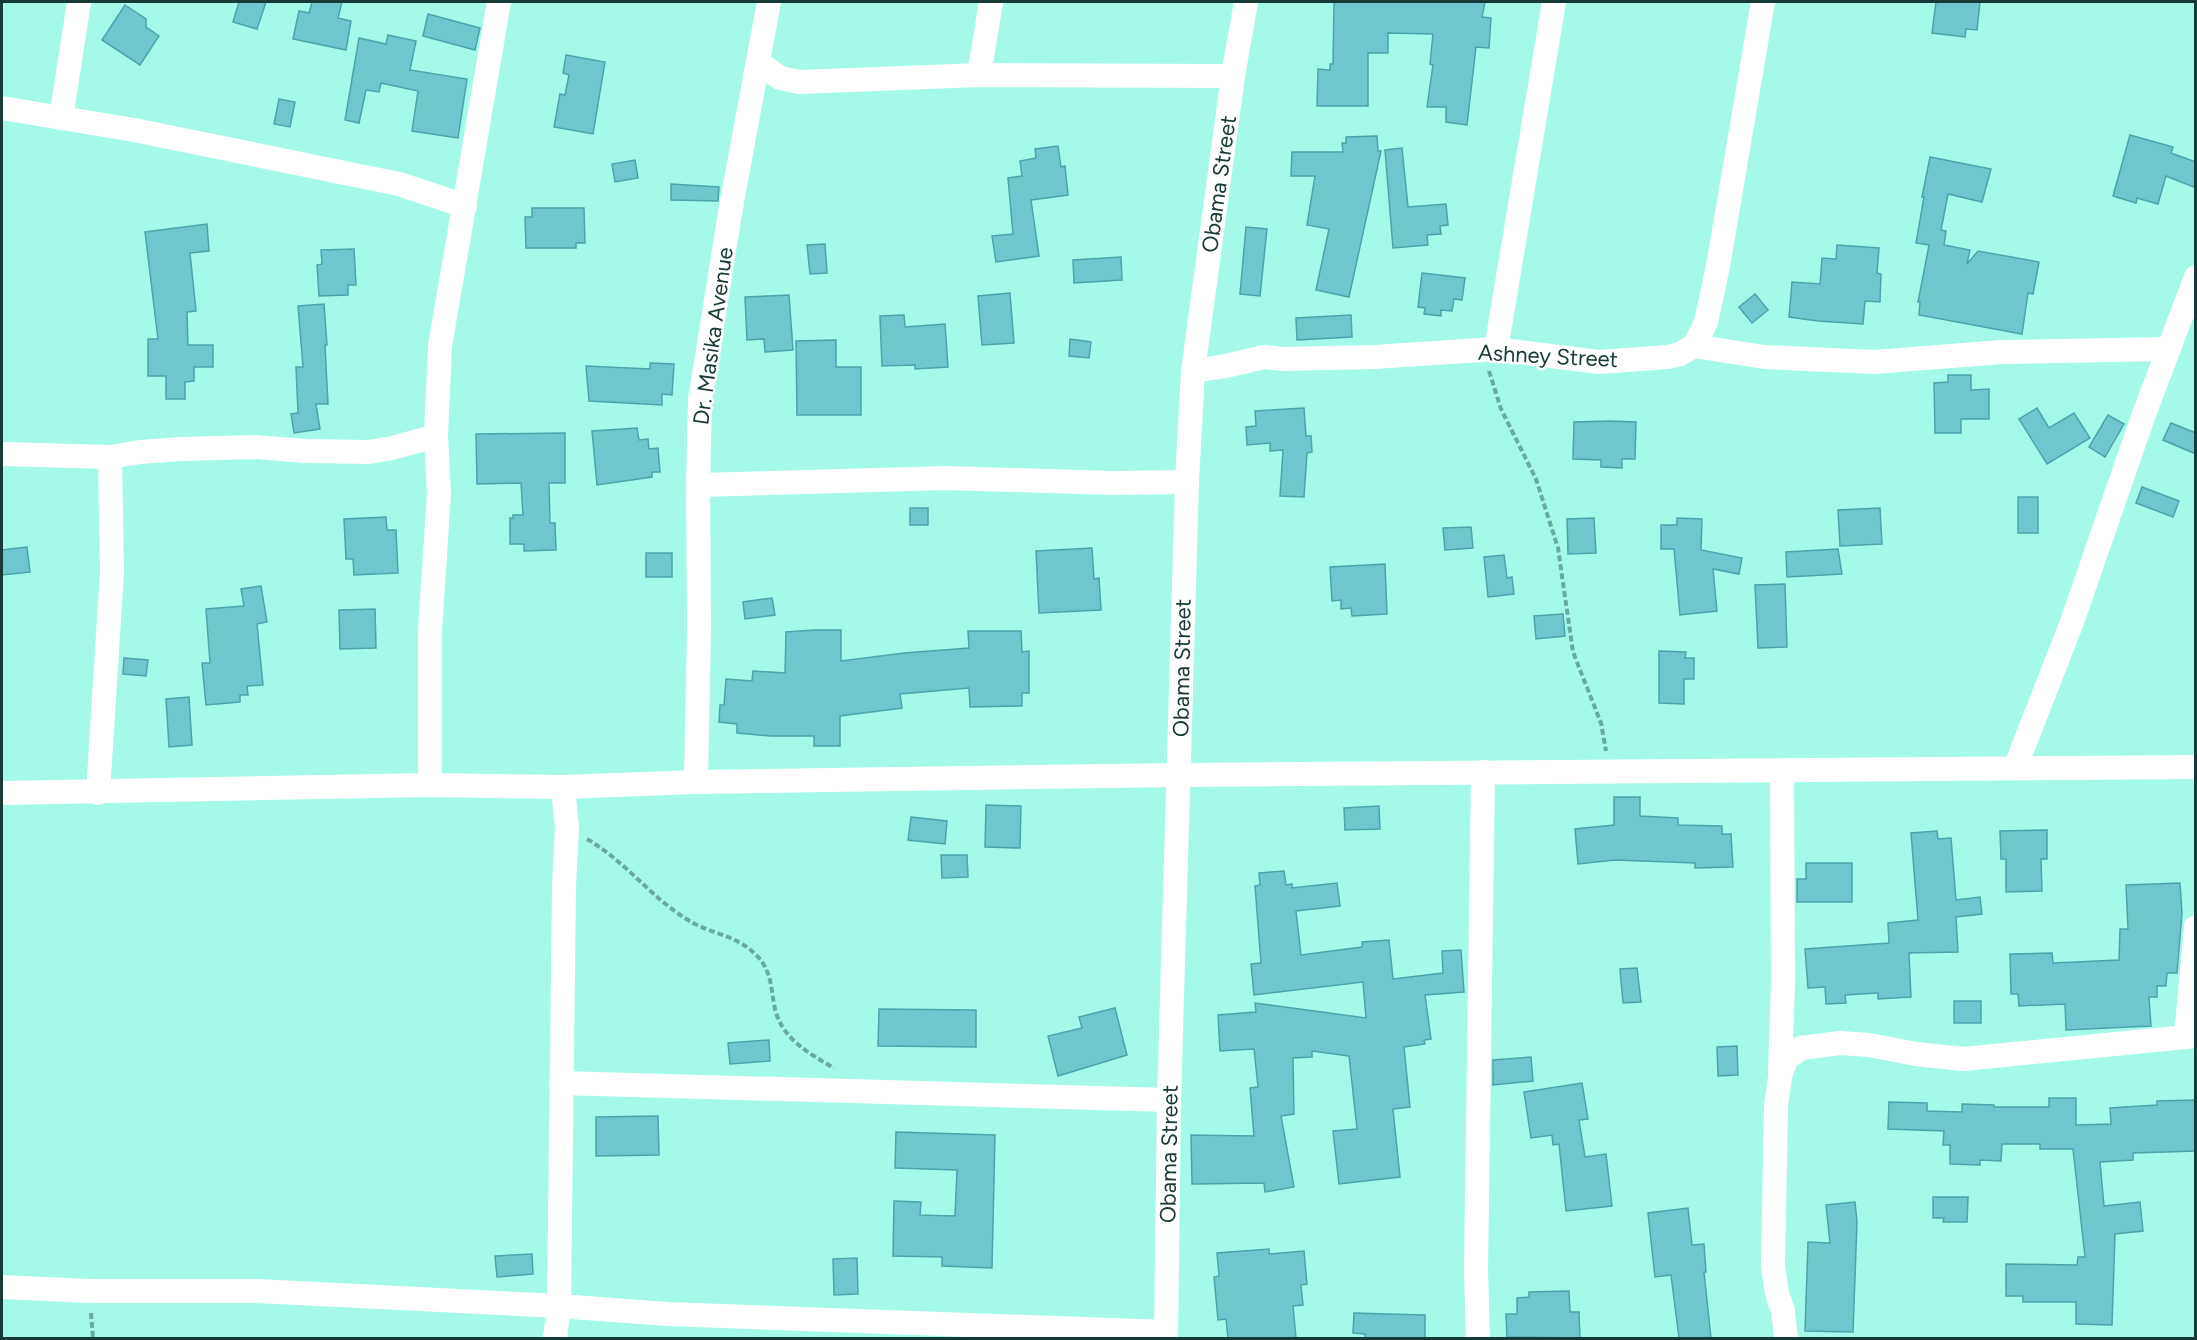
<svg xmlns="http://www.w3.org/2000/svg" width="2197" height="1340" viewBox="0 0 2197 1340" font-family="Figtree,sans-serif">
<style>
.building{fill:#6fc7cd;stroke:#4ba4aa;stroke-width:1.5}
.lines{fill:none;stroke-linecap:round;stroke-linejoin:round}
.path{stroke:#69aa9f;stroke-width:4;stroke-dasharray:6 3;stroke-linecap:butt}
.minor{stroke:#fff;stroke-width:24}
.labels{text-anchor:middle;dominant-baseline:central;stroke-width:5;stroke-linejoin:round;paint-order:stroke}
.street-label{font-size:22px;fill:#163a35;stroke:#fff}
</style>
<rect width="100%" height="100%" fill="#a4f9e9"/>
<!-- building -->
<g class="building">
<polygon points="239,2 266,2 257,29 233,22"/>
<polygon points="312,2 342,2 338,18 351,21 346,50 293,39 299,11 309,13"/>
<polygon points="1334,2 1485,2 1482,17 1491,18 1489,48 1476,47 1467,125 1446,122 1446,107 1427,107 1433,65 1430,64 1433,34 1388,33 1388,53 1368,53 1368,106 1317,106 1318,69 1330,70 1330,64 1333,64"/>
<polygon points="1936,2 1980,2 1977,30 1966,29 1965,37 1932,33"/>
<polygon points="125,5 146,19 146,27 159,36 140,65 102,40"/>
<polygon points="428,14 480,28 475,50 423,36"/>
<polygon points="388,35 416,41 410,70 467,79 458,138 412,131 418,91 381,83 379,92 366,90 359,123 345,120 359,38 386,44"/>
<polygon points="566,55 605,62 593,134 554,127 560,94 565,95 569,75 563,73"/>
<polygon points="279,99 295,102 290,127 274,124"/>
<polygon points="2130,135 2173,147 2171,153 2196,162 2196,188 2166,176 2158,204 2137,198 2136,203 2113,196"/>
<polygon points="1377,136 1378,151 1381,151 1349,297 1316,290 1329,229 1307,225 1315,176 1291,176 1292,152 1343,152 1342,143 1346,143 1346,137"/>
<polygon points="1058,146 1061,167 1065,166 1068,195 1031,200 1039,256 996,262 992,236 1013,234 1008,178 1022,176 1020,161 1036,158 1035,149"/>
<polygon points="1402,148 1408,207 1446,204 1448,225 1440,226 1441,234 1427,235 1428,245 1393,248 1385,150"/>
<polygon points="1930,157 1991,169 1982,202 1948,194 1941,230 1946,231 1944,245 1970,250 1967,264 1978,251 2039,262 2033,294 2028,293 2022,334 1919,315 1920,302 1918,302 1929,245 1916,243 1924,197 1922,197"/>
<polygon points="635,160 638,178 615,182 612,164"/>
<polygon points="671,184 719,187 718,201 671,200"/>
<polygon points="532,208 584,208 585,243 576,243 576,248 526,248 525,217 532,217"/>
<polygon points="207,224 209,251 190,253 196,311 187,312 188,345 213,345 213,367 194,367 194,381 185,382 185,399 166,399 166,376 148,376 148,339 158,339 145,232"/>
<polygon points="1246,227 1267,229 1260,296 1240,294"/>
<polygon points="825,244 827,273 810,274 807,245"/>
<polygon points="1837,245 1879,248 1877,273 1881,274 1880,302 1865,301 1863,324 1818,321 1789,317 1792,282 1820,284 1822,258 1836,259"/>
<polygon points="354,249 356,285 348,285 348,295 319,296 317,265 322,264 321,250"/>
<polygon points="1121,257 1122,280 1074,283 1073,260"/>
<polygon points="1422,273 1465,278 1462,300 1454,299 1452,311 1441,310 1441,316 1424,314 1425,308 1418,307"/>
<polygon points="1010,293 1014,343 982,345 978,296"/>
<polygon points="1755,294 1768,310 1752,323 1739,307"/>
<polygon points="789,295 793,350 765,352 764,339 747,340 745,297"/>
<polygon points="324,304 327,345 325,345 328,404 316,404 320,429 294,433 291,414 298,413 296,367 303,367 298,306"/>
<polygon points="904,315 905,327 945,324 948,367 915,369 915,365 882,366 880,316"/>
<polygon points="1351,315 1352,337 1297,340 1296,318"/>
<polygon points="1070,339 1091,342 1089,358 1069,356"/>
<polygon points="836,340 836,367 861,367 861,415 797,415 796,341"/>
<polygon points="650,363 674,364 672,395 662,394 662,405 589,401 586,366 650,369"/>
<polygon points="1948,375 1971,375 1971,390 1989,389 1989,419 1961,419 1961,433 1935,433 1934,383 1948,382"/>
<polygon points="1304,408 1306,436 1311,436 1312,452 1307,453 1304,497 1280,496 1283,450 1270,451 1270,443 1247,445 1246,427 1256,426 1255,411"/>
<polygon points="2037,408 2049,428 2074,413 2090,438 2047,464 2019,419"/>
<polygon points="2108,415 2124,424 2105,457 2089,447"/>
<polygon points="1610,421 1636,422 1635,459 1622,459 1622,468 1601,467 1601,460 1573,459 1574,422"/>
<polygon points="2171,423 2196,433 2196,454 2163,440"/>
<polygon points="637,428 639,440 648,439 649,449 658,448 660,472 652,472 652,477 597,485 592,431"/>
<polygon points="565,433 565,483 549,483 550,523 555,523 556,550 524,551 524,544 510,544 510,518 513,518 513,515 523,515 521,483 477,484 476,434"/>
<polygon points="2142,487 2179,501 2173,517 2136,503"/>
<rect x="2018" y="497" width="20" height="36"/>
<rect x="910" y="508" width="18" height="17"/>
<polygon points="1880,508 1882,544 1840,546 1838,510"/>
<polygon points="386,517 387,530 396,530 398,573 354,575 353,559 346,559 344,519"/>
<polygon points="1594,518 1596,553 1568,554 1567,519"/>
<polygon points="1677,518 1702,519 1701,550 1742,558 1739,574 1713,569 1717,611 1680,615 1674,549 1661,549 1661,525 1677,525"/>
<polygon points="1471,527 1473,548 1445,550 1443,528"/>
<polygon points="27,547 30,572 2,575 2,550"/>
<polygon points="1092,548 1094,579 1099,578 1101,610 1039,613 1036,551"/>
<polygon points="1838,549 1842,574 1787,577 1786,552"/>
<rect x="646" y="553" width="26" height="24"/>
<polygon points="1504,555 1507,578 1512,577 1514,594 1488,597 1484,557"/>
<polygon points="1385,564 1387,614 1352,616 1351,608 1341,609 1341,600 1332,601 1330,567"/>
<polygon points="1785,584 1787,647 1758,648 1755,585"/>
<polygon points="261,586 267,622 257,624 263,685 247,686 248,695 240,695 240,702 206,705 202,663 210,663 206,609 244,606 241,589"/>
<polygon points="772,598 775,615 745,619 743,602"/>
<polygon points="375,609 376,648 340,649 339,610"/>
<polygon points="1563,614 1565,636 1536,639 1534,616"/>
<polygon points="815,630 841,630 841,661 904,653 969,648 968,631 1021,631 1022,652 1029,651 1029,693 1022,693 1022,706 970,707 969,688 900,694 902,708 840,716 840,746 814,746 814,736 771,736 737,733 737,724 719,722 720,705 724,705 726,679 752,681 753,671 785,673 786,632"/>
<polygon points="1659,651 1686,652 1685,658 1694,658 1694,679 1684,679 1684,704 1659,703"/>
<polygon points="124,658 148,660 146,676 123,674"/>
<polygon points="189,697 192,745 169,747 166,699"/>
<polygon points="1614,797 1640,797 1640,816 1678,818 1678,825 1722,826 1722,834 1731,834 1733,867 1695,868 1695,863 1615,860 1578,864 1575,829 1614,825"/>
<polygon points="986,805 1021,806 1020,848 985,847"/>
<polygon points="1379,806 1380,829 1345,830 1344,808"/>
<polygon points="911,817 947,821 945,844 908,840"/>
<polygon points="2047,830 2047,859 2041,859 2042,891 2006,892 2006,859 2001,859 2000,831"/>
<polygon points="1937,831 1938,839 1951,838 1956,900 1980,897 1982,914 1956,917 1958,952 1909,953 1911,997 1878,999 1878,993 1845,995 1846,1003 1826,1004 1825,987 1808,988 1805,949 1889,943 1888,923 1918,920 1911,833"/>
<polygon points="941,855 967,855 968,877 942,878"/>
<polygon points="1806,863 1852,863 1852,902 1797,902 1797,879 1806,879"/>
<polygon points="1284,871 1286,885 1292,884 1292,888 1337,883 1340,906 1296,911 1301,955 1362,947 1362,942 1389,940 1393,979 1443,973 1442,951 1461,950 1464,992 1425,995 1431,1039 1424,1040 1425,1044 1404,1047 1410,1107 1393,1109 1400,1177 1339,1184 1333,1131 1357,1129 1349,1056 1312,1051 1312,1057 1293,1058 1294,1114 1281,1116 1294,1187 1265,1192 1264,1183 1192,1184 1191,1135 1254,1136 1250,1088 1258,1087 1254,1049 1220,1051 1218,1015 1256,1012 1255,1003 1366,1018 1363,982 1254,995 1251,964 1261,963 1255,886 1260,885 1259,873"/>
<polygon points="2180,883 2182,913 2177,973 2167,973 2166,986 2157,986 2157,997 2149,997 2151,1026 2066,1030 2065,1004 2019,1006 2018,994 2011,994 2010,954 2052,953 2053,963 2119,960 2120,929 2128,929 2126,885"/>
<polygon points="1637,968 1641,1002 1623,1003 1620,969"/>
<rect x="1954" y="1001" width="27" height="22"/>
<polygon points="1115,1008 1127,1055 1058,1076 1048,1036 1082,1028 1079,1017"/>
<polygon points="879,1009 976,1010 976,1047 878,1046"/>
<polygon points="769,1040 770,1061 730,1064 728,1043"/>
<polygon points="1737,1046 1738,1075 1718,1076 1717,1047"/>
<polygon points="1531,1057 1533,1081 1493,1085 1493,1060"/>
<polygon points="1582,1083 1588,1119 1579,1120 1585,1157 1606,1154 1612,1206 1566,1211 1559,1144 1553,1145 1552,1135 1531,1138 1524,1092"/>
<polygon points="2049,1098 2076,1098 2076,1125 2111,1124 2110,1108 2157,1105 2157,1101 2196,1100 2196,1151 2133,1153 2133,1160 2100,1162 2104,1206 2140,1202 2143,1231 2115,1234 2112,1325 2076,1324 2076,1302 2023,1302 2023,1296 2006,1296 2006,1264 2077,1265 2078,1257 2085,1257 2073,1149 2040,1149 2040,1144 2002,1144 2001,1161 1980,1160 1980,1165 1950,1164 1950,1145 1943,1145 1944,1131 1888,1129 1889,1102 1927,1103 1927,1111 1962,1112 1962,1104 1994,1105 1994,1107 2049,1107"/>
<polygon points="658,1116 659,1155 596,1156 596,1117"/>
<polygon points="896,1132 995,1135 992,1268 942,1266 942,1257 893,1256 894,1201 921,1202 920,1215 955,1216 957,1170 895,1168"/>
<polygon points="1933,1197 1968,1197 1967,1222 1943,1222 1944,1218 1933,1218"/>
<polygon points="1855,1202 1857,1222 1853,1332 1805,1331 1808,1242 1830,1243 1826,1205"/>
<polygon points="1688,1208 1692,1245 1704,1244 1706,1272 1704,1272 1711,1338 1679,1338 1671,1275 1655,1277 1648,1213"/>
<polygon points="1269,1249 1269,1254 1304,1251 1307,1284 1301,1285 1303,1305 1293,1306 1296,1338 1228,1338 1226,1319 1218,1320 1214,1277 1219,1276 1217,1253"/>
<polygon points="532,1254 533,1274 497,1277 495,1256"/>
<polygon points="857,1258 858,1294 834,1295 833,1259"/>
<polygon points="1569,1291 1570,1312 1579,1312 1580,1338 1507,1337 1506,1314 1517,1314 1517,1298 1529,1297 1529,1292"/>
<polygon points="1354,1313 1425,1315 1425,1338 1365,1338 1365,1334 1353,1333"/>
</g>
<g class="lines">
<!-- path -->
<g class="path">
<polyline points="1489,371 1501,409 1536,479 1558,548 1573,652 1601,723 1606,751"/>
<path d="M 587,839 C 627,862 654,902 695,924 C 719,936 739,936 759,958 C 771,972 771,987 774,1004 C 779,1037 808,1053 834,1068"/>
<polyline points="91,1313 93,1338"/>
</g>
<!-- minor -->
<g class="minor">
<polyline points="758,62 780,78 799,82 979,75 1233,76"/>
<polyline points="979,75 991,2"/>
<polyline points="2,108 134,130 399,184 465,206"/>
<polyline points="61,118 79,2"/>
<polyline points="1694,346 1764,357 1874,362 2002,352 2168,349"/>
<polyline points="1496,349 1554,2"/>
<polyline points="1193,371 1226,366 1264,357 1283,359 1374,357 1496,349 1599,362 1668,357 1680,354 1694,346 1706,322 1718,266 1763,2"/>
<polyline points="2,454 110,457 140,452 182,449 254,447 305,451 369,452 392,448 436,436"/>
<polyline points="698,485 947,478 1112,483 1187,482"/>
<polyline points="2015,768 2072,622 2144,414 2196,277"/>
<polyline points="696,782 699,627 698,485 700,400 731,207 769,2"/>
<polyline points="430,785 430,630 439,494 436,436 440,346 499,2"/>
<polyline points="2,793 430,785 563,787 696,782 1179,775 2196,767"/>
<polyline points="98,793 112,571 110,457"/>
<polyline points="2186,1036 2196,927"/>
<polyline points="1780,1074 1783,984 1782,772"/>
<polyline points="561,1083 1169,1100"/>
<polyline points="2,1287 89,1291 257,1291 559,1306 667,1314 1166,1332"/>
<polyline points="555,1338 559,1306 564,887 567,828 563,787"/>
<polyline points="1166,1338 1169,1100 1187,482 1193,371 1233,76 1246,2"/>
<polyline points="1478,1338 1476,1270 1483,772"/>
<polyline points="1786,1338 1783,1311 1777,1293 1773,1266 1776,1107 1780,1077 1786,1059 1801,1048 1840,1043 1869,1045 1916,1054 1963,1059 2196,1036"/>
</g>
</g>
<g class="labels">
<!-- street labels -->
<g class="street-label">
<text transform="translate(1219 184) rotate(-82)">Obama Street</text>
<text transform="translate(713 336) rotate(-82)">Dr. Masika Avenue</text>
<text transform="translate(1548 356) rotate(3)">Ashney Street</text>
<text transform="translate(1182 668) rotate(-89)">Obama Street</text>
<text transform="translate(1169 1154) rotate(-89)">Obama Street</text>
</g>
</g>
<!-- border -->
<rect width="2197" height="1340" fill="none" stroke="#163a35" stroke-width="6"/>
</svg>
